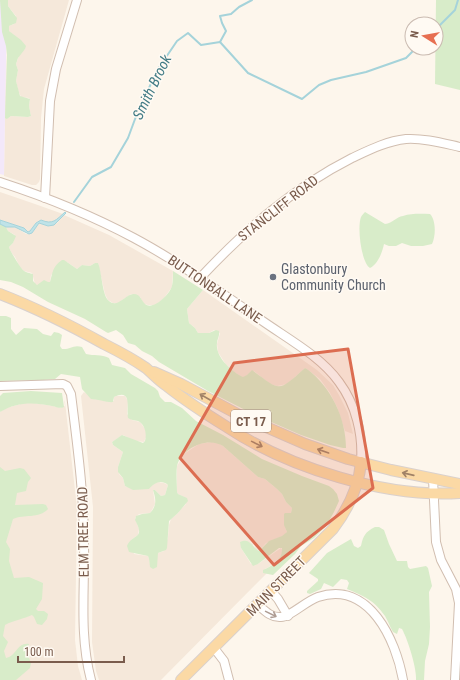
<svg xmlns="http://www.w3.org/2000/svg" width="460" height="680" viewBox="0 0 460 680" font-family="'Roboto Condensed',sans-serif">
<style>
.residential{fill:#f5e8da}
.education{fill:#f3e8fa}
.green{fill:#d8ecc9}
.water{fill:#bfe3e8;stroke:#a5d3da}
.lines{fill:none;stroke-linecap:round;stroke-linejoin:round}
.stream{stroke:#a5d3da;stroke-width:2}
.minor-casing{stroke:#d1beb0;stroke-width:10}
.major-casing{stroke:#dad1cd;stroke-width:12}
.minor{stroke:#fff;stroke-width:8}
.major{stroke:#fbd9a5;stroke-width:10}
.oneway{stroke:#a18267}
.oneway2{stroke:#af9d94}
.marked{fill:#dc6d51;fill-opacity:0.2;stroke:#dc6d51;stroke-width:3;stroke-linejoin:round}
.worship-dot{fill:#6b7280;stroke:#fffaf3;stroke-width:1.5}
.labels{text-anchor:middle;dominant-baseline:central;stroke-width:3;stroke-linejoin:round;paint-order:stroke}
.shield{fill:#fffaf3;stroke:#a28b7f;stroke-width:1}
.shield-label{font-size:13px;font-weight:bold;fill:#7a5c4d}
.street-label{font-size:14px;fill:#7a5c4d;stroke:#fffaf3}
.worship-label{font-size:14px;fill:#5b616d;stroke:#fffaf3;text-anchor:start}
.water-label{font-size:15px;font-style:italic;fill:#437c86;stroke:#fffaf3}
</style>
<rect width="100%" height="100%" fill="#fdf6ec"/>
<!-- residential -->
<g class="residential">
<polygon points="8,0 69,0 44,89 41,118 40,179 39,182 36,185 32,185 4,176 6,50 7,119 11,116 28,117 31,116 29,106 30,100 29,98 21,97 18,90 16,81 18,70 16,64 20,53 25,49 23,43 9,31 9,26 14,24 16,16 8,6"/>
<polygon points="0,192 35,204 63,214 55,221 50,223 48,223 41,220 36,223 30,231 28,232 24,228 0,220"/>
<polygon points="64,215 109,235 173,271 172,287 164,298 156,305 148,305 144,304 140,297 131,294 118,303 113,303 108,300 105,294 98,263 95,263 90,266 82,265 77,269 67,262 51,275 50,282 37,285 35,284 32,273 24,271 20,267 15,257 11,252 9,247 13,243 15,235 8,231 6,227 15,227 26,234 32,233 39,223 48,226 57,223"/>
<polygon points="203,290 317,370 333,385 339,395 348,413 353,434 345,431 337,407 330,393 320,379 307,369 305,368 287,384 277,386 270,384 254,371 251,371 246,377 242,377 228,368 218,352 217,344 220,333 214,330 209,333 198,333 195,328 189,323 187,309"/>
<polygon points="84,392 94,399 114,401 114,397 116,396 125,396 128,401 127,414 132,420 140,422 146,430 146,437 144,442 135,441 123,435 121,436 112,442 113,445 123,452 118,467 119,474 123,478 125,486 127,487 150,487 153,484 157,482 164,483 168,485 165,495 161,496 155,490 153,490 155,504 152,510 150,513 139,514 135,518 139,529 138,535 131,540 134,554 148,556 149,559 150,564 158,553 164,551 168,537 169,525 171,519 178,513 181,509 186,504 184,497 178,494 177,492 177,466 184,454 199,444 212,442 218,443 223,446 258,477 265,479 277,489 282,494 286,502 292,508 291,513 288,513 285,527 287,532 285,535 266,543 259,551 256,550 254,545 241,548 251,564 258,564 281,548 283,551 279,559 269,567 265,569 263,573 267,573 161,680 99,680 96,671 92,642 93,507 81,396"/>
<polygon points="64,400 65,402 77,508 75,640 78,666 82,680 0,680 0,412 6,408 28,402 53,406 61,408 65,406"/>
</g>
<!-- education -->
<polygon class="education" points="0,0 7,0 4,175 0,174"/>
<!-- green -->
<g class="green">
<polygon points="0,0 8,0 8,6 17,18 16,23 9,26 9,31 21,40 26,46 25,49 18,58 16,64 18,70 16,81 20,96 30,99 29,106 31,116 28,117 11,116 7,119 5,118 7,55 6,46 2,32"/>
<polygon points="436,0 460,0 460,90 435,84"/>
<path d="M 365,212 L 385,224 C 393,223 396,217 403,216 C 412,213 422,214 430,214 C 436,220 436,236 432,244 L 423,246 L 411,246 L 402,243 L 396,246 L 389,246 L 384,244 C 382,253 378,264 370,268 C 361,262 357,227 361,217 C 362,215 364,213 365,212 Z"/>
<path d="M 0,224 L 6,227 L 8,231 L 16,236 L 13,243 L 9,247 C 10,251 20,267 23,270 C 26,273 30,273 33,274 L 33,281 L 37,285 L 44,280 L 48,282 L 50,282 C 53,272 52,267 62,260 L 64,260 L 77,269 L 82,265 L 90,266 L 95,263 L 98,263 C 102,272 102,296 109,301 C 118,309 126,293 134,294 C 140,294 141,300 145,304 C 153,311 170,294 172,286 C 173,282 173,275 173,271 L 203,290 L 187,309 L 189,323 L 195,328 L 198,333 L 209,333 L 216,330 L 219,331 C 220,336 217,339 217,343 C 215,357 232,372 243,377 L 247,375 L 252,370 C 281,391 277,393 305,368 L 307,369 C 331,387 346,418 346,448 L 343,448 L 330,445 L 301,435 L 253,414 L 208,391 L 159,362 L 152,356 L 142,351 L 135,345 L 128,343 L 123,335 L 116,330 L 108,333 L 106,332 L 85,319 L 48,302 L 23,287 L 11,282 L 0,280 Z"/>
<path d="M 0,316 L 6,316 L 11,318 L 11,329 L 16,335 L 24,328 L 37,329 L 43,334 L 51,336 L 54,332 L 59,333 L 62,335 L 60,346 L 62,349 C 70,350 73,344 82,347 L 86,354 C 94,356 101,354 109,358 L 112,365 L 125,368 L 131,374 L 155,388 L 158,391 L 160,397 L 165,402 L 171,402 L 182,408 L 196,421 L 223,435 L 262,459 L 302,476 L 329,486 L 333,489 L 337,494 L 339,501 L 334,512 L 326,526 L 314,538 L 301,546 L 295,554 L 273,575 L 263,573 L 263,570 C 272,566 283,559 282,548 L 279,548 L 258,564 L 253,566 L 241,548 L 240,542 C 250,537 252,547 259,551 L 269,541 L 282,536 L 287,532 L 284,525 L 284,514 L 285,513 L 291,513 L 292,508 L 286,502 L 282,494 L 277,489 L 265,479 L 258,477 L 223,446 C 208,436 181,448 177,466 C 176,474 177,484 177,492 L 178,494 L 187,498 L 188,501 L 178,513 L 169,521 L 167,548 L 166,550 L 158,553 L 157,567 L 153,569 L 150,567 L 149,559 L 148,556 L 129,552 L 127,546 C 132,533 146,540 135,520 L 136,516 L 142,514 L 150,513 C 157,506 156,499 153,490 L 155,490 L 161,496 L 165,495 L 168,485 C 161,479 154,483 149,489 L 133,490 L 125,486 L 123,478 L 118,472 L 118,467 L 123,452 L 113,445 L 112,442 L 122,435 L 143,443 L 145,441 C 147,434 145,424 138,421 C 134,420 131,420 128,418 C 126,409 133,388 114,397 L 113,402 C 110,403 96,399 91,399 L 82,389 L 80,377 L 61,374 L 55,379 L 43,380 L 0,381 Z"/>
<path d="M 31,391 L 62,393 L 64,407 C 60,409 57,407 52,406 C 33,402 17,402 0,412 L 0,396 L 3,393 Z"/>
<path d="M 0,467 L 5,471 L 20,468 L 24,469 L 31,478 L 28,482 L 26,491 L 17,493 L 15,505 L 43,504 L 46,505 L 48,509 C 39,519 24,514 13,519 L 6,542 L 10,549 L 9,561 L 14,578 L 29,577 L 43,583 L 42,599 L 36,609 L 38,611 L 44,611 L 48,614 L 47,619 L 42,625 L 37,624 L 34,617 L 32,615 C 24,619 14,620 5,625 L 3,636 L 8,642 L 4,651 L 6,658 C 16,657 17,642 29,644 L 28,655 L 31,663 L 30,668 L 16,680 L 0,680 Z"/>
<path d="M 375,527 L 379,527 L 384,530 L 389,544 L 397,561 L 407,561 L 408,567 L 410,569 L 426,566 L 428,568 L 432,586 L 429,592 L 430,627 L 429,644 L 425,661 L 424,680 L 416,680 C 417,669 408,640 402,629 L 399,628 L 397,634 L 393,632 C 390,627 388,621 385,616 C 374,600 364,596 347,589 L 349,583 L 347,580 L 341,579 L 333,587 L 324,583 L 321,589 L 310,594 L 307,593 L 307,591 L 318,581 L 318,579 L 309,573 L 327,553 L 351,539 L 354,546 L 358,548 L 361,546 C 363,536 365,532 375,527 Z"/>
</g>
<!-- water -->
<path class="water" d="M 65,212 L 66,213 L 54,225 L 48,226 L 39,223 L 32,233 L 29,234 L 15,227 L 6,227 L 0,224 L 0,220 L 24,228 L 28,232 L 30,231 L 36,223 L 41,220 C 53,225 56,220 65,212 Z"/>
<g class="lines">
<!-- stream -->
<g class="stream">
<polyline points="436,29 455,10 458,0"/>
<polyline points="220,42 226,31 222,23 220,16 231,14 239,7 252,0"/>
<polyline points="74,202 92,177 111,167 128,138 138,111 158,69 177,41 188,33 201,45 220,42 248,73 302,99 319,85 331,80 366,72 406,58 416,48"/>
</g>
<defs>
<g id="minor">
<path d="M 0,182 C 46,197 91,215 134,238 C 179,262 221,293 264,322 C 290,340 321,357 339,382 C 356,405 363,434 361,462"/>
<polyline points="45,198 50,101 56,69 77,0"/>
<path d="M 200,278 C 245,230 293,188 352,158 C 369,150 387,141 406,139 C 424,138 442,143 460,147"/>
<path d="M 0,386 L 63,384 L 67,386 L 71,394 C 77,443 84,493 84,543 C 85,589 79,635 91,680"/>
<polyline points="433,479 436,542 441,560 456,589 459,603 455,680"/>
<polyline points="271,591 278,599 288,616"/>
<path d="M 257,604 C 264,610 271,618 281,617 C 290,617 306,601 318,597 C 369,580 396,640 403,680"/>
<polyline points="214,648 224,661 229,680"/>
</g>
<g id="major">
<path d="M 0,294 C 36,308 70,325 104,344 C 118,351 133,359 146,368 C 153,374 159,381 167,386 C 186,401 206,414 227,427 C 289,468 386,498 460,493"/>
<polyline points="154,372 181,384 243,417 305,444 348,459 391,470 460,484"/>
<path d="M 181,680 L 333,529 C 348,509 359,487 361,462"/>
</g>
</defs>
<!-- minor casing -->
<use href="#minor" class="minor-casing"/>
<!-- major casing -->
<use href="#major" class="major-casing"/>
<!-- minor -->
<use href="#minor" class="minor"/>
<!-- major -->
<use href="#major" class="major"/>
</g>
<!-- one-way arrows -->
<defs><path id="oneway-shaft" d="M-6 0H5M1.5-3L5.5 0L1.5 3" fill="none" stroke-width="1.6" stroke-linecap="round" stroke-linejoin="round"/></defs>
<g class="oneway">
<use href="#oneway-shaft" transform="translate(205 397) rotate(-150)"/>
<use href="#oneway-shaft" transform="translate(257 444) rotate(26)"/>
<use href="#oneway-shaft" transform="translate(323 451) rotate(-161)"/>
<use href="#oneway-shaft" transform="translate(408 474) rotate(-167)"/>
</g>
<use class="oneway2" href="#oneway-shaft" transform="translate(271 614) rotate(26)"/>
<!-- marked area -->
<path class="marked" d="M 348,349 L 373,488 L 274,565 L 180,458 L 234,363 Z"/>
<!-- markers -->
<circle class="worship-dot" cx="273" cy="277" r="4"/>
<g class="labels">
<!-- shield labels -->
<rect class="shield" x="231" y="410" width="40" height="22" rx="3"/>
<g class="shield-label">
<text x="251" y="421">CT 17</text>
</g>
<!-- street labels -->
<g class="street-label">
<text transform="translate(278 208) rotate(-38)">STANCLIFF ROAD</text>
<text transform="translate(215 289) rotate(34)">BUTTONBALL LANE</text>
<text transform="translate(83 532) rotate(-91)">ELM TREE ROAD</text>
<text transform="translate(276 586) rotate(-45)">MAIN STREET</text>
</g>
<!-- worship labels -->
<g class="worship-label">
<text x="281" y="269">Glastonbury<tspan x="281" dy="16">Community Church</tspan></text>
</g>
<!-- water labels -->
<g class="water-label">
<text transform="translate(152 87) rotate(-64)">Smith Brook</text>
</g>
</g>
<!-- north arrow -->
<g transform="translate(424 36) rotate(281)"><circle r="19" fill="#fffaf3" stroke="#cabbb1"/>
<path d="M0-3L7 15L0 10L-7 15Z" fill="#e76f51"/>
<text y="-6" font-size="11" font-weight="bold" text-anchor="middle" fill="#7a5c4d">N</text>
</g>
<!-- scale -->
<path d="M18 656v6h106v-6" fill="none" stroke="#7a5c4d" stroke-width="2"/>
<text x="24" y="656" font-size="12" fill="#7a5c4d" stroke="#fffaf3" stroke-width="3" paint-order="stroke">100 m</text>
</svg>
